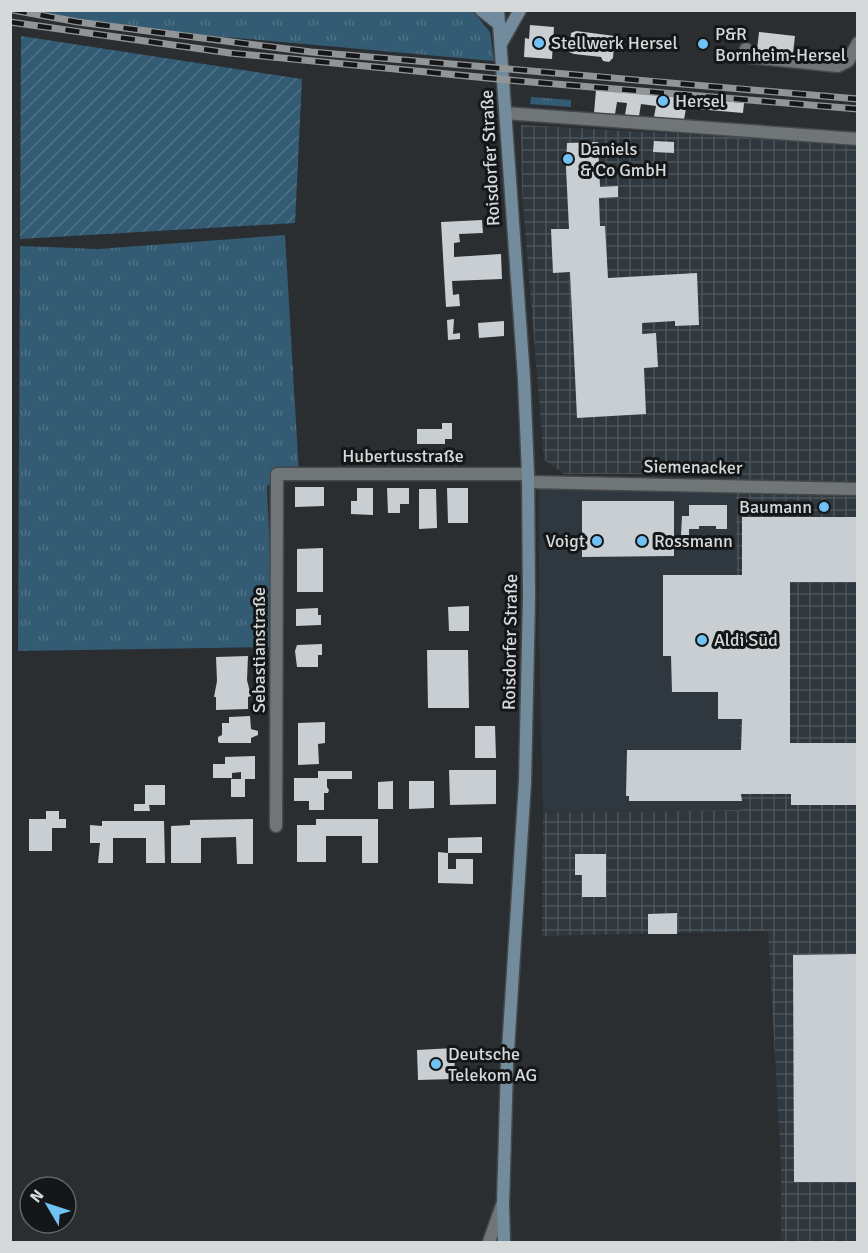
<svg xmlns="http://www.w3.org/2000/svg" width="868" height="1253" viewBox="0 0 868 1253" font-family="Signika,sans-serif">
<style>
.built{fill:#2e383e}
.industrial{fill:url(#industrial-grid)}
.grass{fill:url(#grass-tufts)}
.garden{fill:url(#garden-furrows)}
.building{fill:#c9ced2}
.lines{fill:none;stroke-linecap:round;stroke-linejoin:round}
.minor-casing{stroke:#46494b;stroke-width:15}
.secondary-casing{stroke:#46494b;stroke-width:15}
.minor{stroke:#707578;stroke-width:12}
.secondary{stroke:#728c9d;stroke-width:12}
.rail-casing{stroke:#919597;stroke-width:7}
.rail{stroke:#141617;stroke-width:4.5;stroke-dasharray:14;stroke-linecap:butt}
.poi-dot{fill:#70c1f4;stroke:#141617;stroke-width:2}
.labels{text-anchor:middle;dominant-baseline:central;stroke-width:6;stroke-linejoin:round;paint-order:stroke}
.poi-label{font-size:18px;fill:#d6d9da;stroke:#141617;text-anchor:start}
.street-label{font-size:18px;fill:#d6d9da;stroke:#141617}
</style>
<defs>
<pattern id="industrial-grid" width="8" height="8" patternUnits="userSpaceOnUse" patternTransform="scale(1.5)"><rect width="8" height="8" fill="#2e383e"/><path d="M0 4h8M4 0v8" fill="none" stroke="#4c5459"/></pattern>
<pattern id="grass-tufts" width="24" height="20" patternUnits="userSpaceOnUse" patternTransform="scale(1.5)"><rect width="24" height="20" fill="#335b74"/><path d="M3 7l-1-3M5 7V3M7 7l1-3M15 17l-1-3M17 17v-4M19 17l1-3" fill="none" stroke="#507287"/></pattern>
<pattern id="garden-furrows" width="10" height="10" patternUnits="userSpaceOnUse" patternTransform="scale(1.5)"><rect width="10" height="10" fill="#335b74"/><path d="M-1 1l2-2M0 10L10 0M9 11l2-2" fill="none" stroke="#507287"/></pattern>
</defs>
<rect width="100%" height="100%" fill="#2a2e31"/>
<!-- built -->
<polygon class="built" points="539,487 737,492 741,810 543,813 539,635"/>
<!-- industrial -->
<polygon class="industrial" points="521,125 825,142 857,145 857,1242 781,1242 781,1164 768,931 542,936 543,813 741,810 735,474 564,474 544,460 522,192"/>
<!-- grass -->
<g class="grass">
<polygon points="20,11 473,11 490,32 494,61 203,35"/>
<polygon points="531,97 571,100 571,107 530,104"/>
<polygon points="285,235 299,474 277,474 267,487 274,647 18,651 20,246 98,249"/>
</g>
<!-- garden -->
<polygon class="garden" points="21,36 302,79 295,223 20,239"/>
<!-- building -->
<g class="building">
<polygon points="530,25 554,27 552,59 524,57 525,38 529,39"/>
<polygon points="576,31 615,36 613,58 609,62 603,61 601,57 574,54 569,52 571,33"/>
<polygon points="759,32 795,36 793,53 757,50"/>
<polygon points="596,90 744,103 743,113 686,108 684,120 654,117 656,106 641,104 639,116 625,115 627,103 617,102 615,114 594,113"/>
<polygon points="654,141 674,142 674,153 653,152"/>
<polygon points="598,142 600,187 618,186 618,197 599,198 600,226 605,226 608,278 697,273 699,325 675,326 675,321 642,323 642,334 656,333 658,367 644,368 646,414 577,418 570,272 553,273 551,229 569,229 566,168 567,143"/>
<polygon points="482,220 483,233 459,234 460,242 454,243 454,257 501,254 502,279 452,281 453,295 459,294 460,306 446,307 441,222"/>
<polygon points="454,319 453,334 460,333 460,339 448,340 447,320"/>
<polygon points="504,321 504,336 479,338 478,323"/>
<polygon points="442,423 452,423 452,439 445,439 445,444 417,444 417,429 442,429"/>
<polygon points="295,487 324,487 324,506 295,507"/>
<polygon points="357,488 373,488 373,515 351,514 351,501 357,501"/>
<polygon points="387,488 409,488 409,504 400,504 400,513 388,513"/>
<polygon points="447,488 468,488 468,523 448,523"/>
<polygon points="419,489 436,489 437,528 419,529"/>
<polygon points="582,501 674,501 674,556 582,557"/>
<polygon points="689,505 727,505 727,529 716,529 716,526 699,526 699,529 689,529 689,535 681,535 682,516 689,516"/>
<polygon points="742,517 858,517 858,582 790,582 790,743 858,743 858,805 791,805 791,794 741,794 742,801 629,801 629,796 626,796 627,750 741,750 742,719 718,719 718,692 672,692 671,656 663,656 663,575 742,575"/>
<polygon points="323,548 323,592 297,592 297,549"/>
<polygon points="469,606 469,631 449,631 448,607"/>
<polygon points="318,608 318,615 321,615 321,625 296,626 296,609"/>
<polygon points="322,644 322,655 318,655 318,667 297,667 295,651 297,645"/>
<polygon points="427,650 468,650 469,708 428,708"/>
<polygon points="248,656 247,680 251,696 248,697 248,709 216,710 216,697 214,697 217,681 216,657"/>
<polygon points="250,716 251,729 258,731 258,735 251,738 251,743 219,743 218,741 218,737 222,735 222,723 229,723 229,717"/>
<polygon points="325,722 325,743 318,744 319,764 298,765 298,723"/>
<polygon points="475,726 495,726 496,758 475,758"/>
<polygon points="255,756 255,779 245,779 245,797 231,797 231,779 241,779 241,772 232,773 232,778 213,778 213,764 225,764 225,757"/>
<polygon points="449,770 496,770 496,804 450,805"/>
<polygon points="318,771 352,771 352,779 327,779 327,787 329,790 328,793 324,793 324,810 309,810 309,801 294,801 294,778 318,778"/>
<polygon points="393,781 393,809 378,809 378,782"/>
<polygon points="409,781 434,781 434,808 409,809"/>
<polygon points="145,785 165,785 165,805 149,805 150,811 134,811 134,804 145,804"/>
<polygon points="46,811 59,811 59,819 66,819 66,828 52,828 52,851 29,851 29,819 46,819"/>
<polygon points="253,819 253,864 237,864 236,837 201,838 201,863 171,863 171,826 190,825 190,820"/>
<polygon points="316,819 378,819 378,863 362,863 362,836 326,836 326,862 297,862 297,825 316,825"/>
<polygon points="102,821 164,821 165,863 146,863 146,838 113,838 113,863 98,863 100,843 90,843 90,825 102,826"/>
<polygon points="482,837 482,853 448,853 448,838"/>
<polygon points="438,852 448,853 448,869 456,869 456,859 473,859 473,884 438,883"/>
<polygon points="575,854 606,854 606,897 582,897 582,875 575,875"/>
<polygon points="677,913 677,934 648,934 648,914"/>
<polygon points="858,954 858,1182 794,1182 793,955"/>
<polygon points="454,1048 455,1079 418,1080 417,1050"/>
</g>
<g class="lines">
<defs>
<g id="minor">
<polyline points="746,49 750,57 838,66 848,61 858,43"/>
<polyline points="506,113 858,139"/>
<polyline points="528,482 858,489"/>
<polyline points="276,826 277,474 528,474"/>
<polyline points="489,1242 502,1205"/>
</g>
<g id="secondary">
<polyline points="481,10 500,25"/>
<polyline points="498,10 524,378 528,474 529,598 525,782 507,1066 503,1204 504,1242"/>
<polyline points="502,42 520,10"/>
</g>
</defs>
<!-- minor casing -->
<use href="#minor" class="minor-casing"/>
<!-- secondary casing -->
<use href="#secondary" class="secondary-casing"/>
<!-- minor -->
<use href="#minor" class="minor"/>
<!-- secondary -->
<use href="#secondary" class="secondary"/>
<defs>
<g id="rail">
<polyline points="13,10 78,22 311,52 858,99"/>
<polyline points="10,22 230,53 519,81 858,109"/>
</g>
</defs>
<!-- rail casing -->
<use href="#rail" class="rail-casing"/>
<!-- rail -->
<use href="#rail" class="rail"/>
</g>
<!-- markers -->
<g class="poi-dot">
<circle cx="539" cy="43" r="6"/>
<circle cx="703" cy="44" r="6"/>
<circle cx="663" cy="101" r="6"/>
<circle cx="568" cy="159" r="6"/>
<circle cx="824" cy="507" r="6"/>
<circle cx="597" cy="541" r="6"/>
<circle cx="642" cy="541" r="6"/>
<circle cx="702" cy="640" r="6"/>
<circle cx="436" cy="1064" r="6"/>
</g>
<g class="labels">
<!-- poi labels -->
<g class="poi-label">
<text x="715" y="34">P&amp;R<tspan x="715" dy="21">Bornheim-Hersel</tspan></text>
<text x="551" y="43">Stellwerk Hersel</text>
<text x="675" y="101">Hersel</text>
<text x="580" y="149">Daniels<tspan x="580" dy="21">&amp; Co GmbH</tspan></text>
<text x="812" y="507" text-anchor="end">Baumann</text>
<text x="585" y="541" text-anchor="end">Voigt</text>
<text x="654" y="541">Rossmann</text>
<text x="714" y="640">Aldi Süd</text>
<text x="448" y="1054">Deutsche<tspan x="448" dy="21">Telekom AG</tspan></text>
</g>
<!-- street labels -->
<g class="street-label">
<text transform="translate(490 158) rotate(-93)">Roisdorfer Straße</text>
<text x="403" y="456">Hubertusstraße</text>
<text transform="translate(693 467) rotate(1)">Siemenacker</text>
<text transform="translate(510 642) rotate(-89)">Roisdorfer Straße</text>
<text transform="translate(259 650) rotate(-90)">Sebastianstraße</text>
</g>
</g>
<!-- border -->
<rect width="868" height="1253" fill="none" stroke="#d6d9da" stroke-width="24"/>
<!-- north arrow -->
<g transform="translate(48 1205) rotate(309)"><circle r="28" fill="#141617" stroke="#626465" stroke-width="1.5"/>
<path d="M0-4.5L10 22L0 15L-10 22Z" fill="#70c1f4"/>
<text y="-9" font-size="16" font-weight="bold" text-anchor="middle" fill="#d6d9da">N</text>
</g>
</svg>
